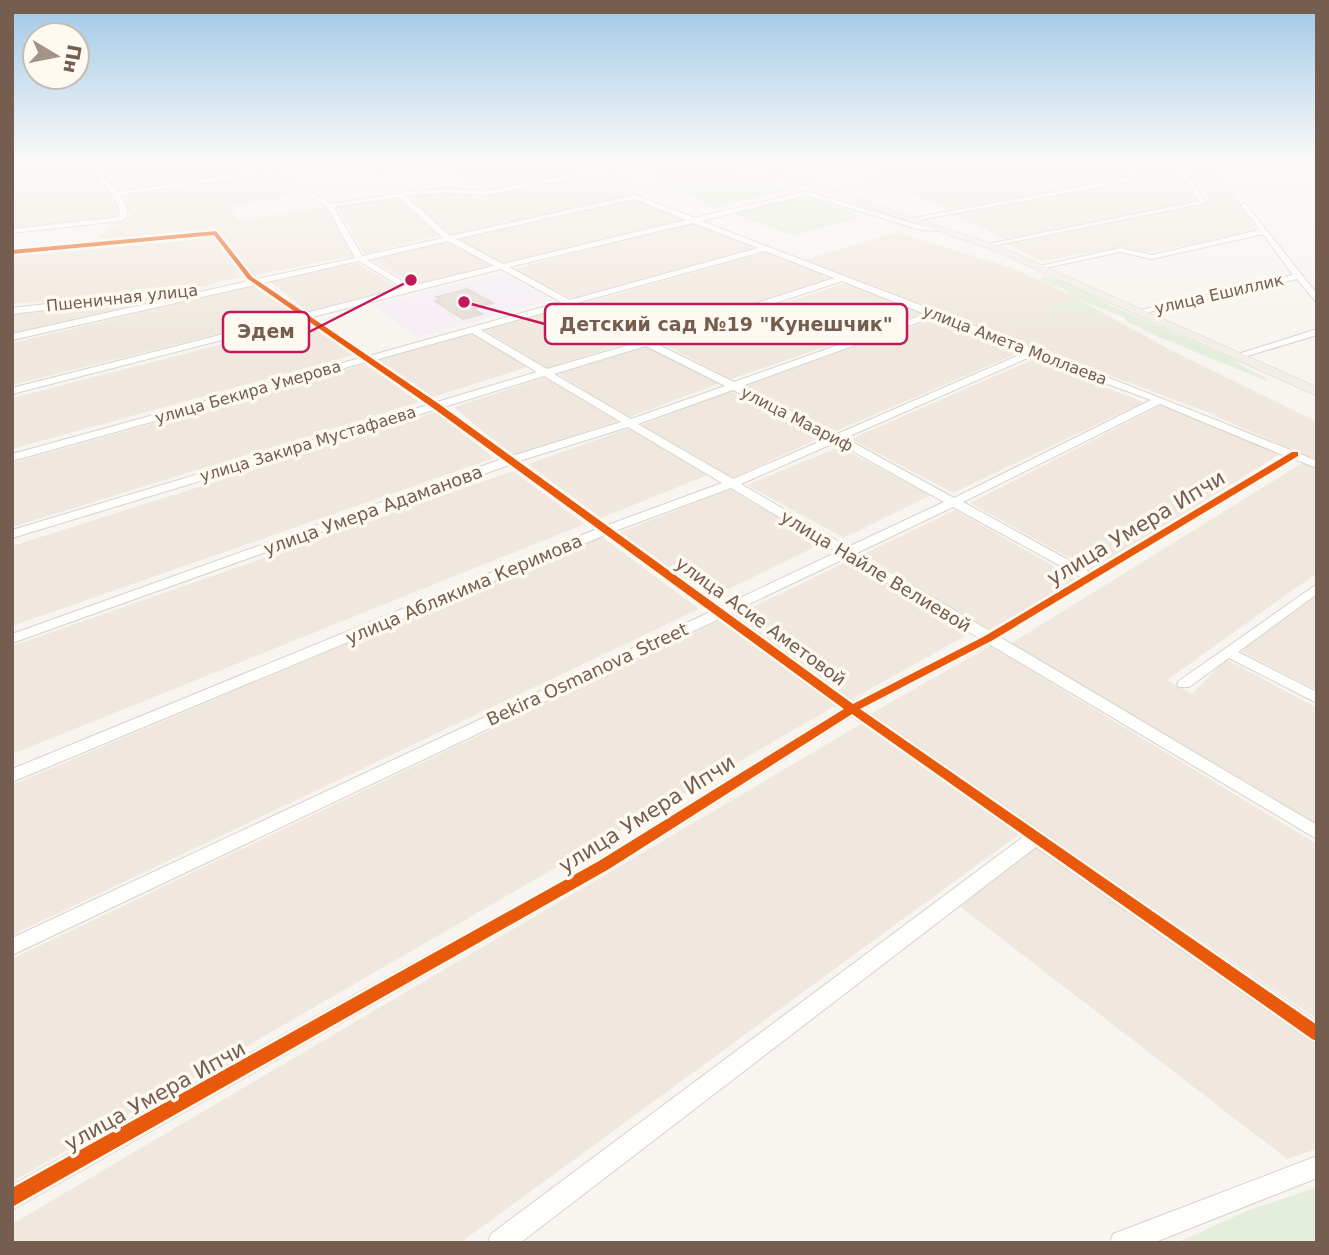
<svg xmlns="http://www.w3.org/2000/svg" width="1329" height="1255" viewBox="0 0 1329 1255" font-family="'DejaVu Sans',sans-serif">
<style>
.residential{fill:#f0e8de}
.industrial{fill:#eae5e0}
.education{fill:#f5eef4}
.green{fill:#e5eedc}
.building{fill:#e4ded7;stroke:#e0d9d2;stroke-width:2}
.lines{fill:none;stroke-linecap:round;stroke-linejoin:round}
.minor-casing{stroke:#d7d2ce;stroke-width:2}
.major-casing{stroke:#d9d1cc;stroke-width:1}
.minor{fill:#fefefd;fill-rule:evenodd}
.major{fill:#f2eee8;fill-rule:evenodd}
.cycleway-casing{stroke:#fefaf2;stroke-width:5}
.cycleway{fill:#e8590c;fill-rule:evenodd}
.labels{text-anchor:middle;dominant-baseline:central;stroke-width:7;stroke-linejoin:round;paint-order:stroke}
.far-street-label{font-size:16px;fill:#755e50;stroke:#fefaf2}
.street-label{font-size:18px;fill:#755e50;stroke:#fefaf2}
.near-street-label{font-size:21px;fill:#755e50;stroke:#fefaf2}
.leader{fill:none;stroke:#c2185b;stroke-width:2.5}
.callout-dot{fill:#c2185b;stroke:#fefaf2;stroke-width:2.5}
.callout{fill:#fefaf2;stroke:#c2185b;stroke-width:2.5}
.callout-label{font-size:19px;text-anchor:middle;font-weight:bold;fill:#755e50}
</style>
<rect width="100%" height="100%" fill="#f8f5f0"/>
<!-- residential -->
<g class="residential">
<polygon points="12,162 83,162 109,194 111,203 117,204 119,217 12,229"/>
<polygon points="92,162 236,162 251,174 156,189 116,190"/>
<polygon points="432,162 615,162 602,170 487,193"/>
<polygon points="958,162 1121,162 1131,178 950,209 856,174"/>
<polygon points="1133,162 1174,162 1202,200 1006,239 952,214 1141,180"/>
<polygon points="1183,162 1211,162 1257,231 1146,253 1122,247 1042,261 1007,244 1212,202"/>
<polygon points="610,170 631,179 636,194 452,235 406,195 452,191 460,197 471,195 478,198"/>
<polygon points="262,173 295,195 230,207 239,221 325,207 352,256 255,275 219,231 97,243 101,234 132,214 119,197"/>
<polygon points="396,197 438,236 364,254 338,207"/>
<polygon points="634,199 683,220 500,265 453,241"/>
<polygon points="693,222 756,249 573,299 513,269"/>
<polygon points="897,232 1012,268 1057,288 1171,350 1317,422 1317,461 1207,412 804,260"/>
<polygon points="213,235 243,277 217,282 213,285 102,299 101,297 43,304 41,301 12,304 12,254"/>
<polygon points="450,241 492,266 415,285 371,260"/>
<polygon points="766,252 835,279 650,337 585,303"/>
<polygon points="358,263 399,289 310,313 269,281"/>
<polygon points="846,283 924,313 731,379 661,343"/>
<polygon points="256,285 298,314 12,385 12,343"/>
<polygon points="145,297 148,304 12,333 12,313"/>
<polygon points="569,305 637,340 547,368 482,328"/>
<polygon points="936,318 1021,352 836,431 743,386"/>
<polygon points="309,322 353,355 12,449 12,398"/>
<polygon points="476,333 531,366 433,397 378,360"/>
<polygon points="650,346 720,383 627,418 558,374"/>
<polygon points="1032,360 1144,402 953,493 851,439"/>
<polygon points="365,364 419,402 12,527 12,463"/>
<polygon points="546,377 618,421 512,456 454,407"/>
<polygon points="729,391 822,437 730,479 639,426"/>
<polygon points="1164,404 1283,452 1093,571 970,503"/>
<polygon points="436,412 494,458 12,626 12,546"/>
<polygon points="630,428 708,475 601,518 528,464"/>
<polygon points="839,447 931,495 844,538 747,485"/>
<polygon points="1304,462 1317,468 1317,573 1167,680 1192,694 1226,659 1317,708 1317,824 1010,644"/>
<polygon points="513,471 585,524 12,754 12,646"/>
<polygon points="730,489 823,543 712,597 618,533"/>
<polygon points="955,510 1078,580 988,631 864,554"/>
<polygon points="601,536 699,609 12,935 12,785"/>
<polygon points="850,560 970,633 849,701 734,616"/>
<polygon points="1317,594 1317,690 1237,649"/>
<polygon points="720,620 837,705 12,1182 12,959"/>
<polygon points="990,646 1317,844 1317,1019 870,714"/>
<polygon points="861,724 1018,835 460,1243 12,1243 12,1224"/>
<polygon points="1038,845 1317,1044 1317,1149 1287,1159 958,905"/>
</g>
<!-- industrial -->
<polygon class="industrial" points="355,162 432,162 436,164 375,174"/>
<!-- education -->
<polygon class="education" points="503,273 553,300 417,337 372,305"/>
<!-- green -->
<g class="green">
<polygon points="635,162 713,162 792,190 714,207 670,186 672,185 655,176 660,174"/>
<polygon points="804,196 864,216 793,236 734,213"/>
<polygon points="1042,276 1067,282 1110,305 1233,359 1245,368 1265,377 1267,381 1159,337 1128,322 1124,317 1071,297 1066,290 1040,280"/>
<path d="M 1064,302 L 1079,302 L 1103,316 C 1094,319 1090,315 1081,313 C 1071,310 1057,311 1047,314 L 1044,310 Z"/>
<polygon points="1317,1187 1317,1241 1176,1243 1249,1210"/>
</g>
<!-- building -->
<polygon class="building" points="467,289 493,303 473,309 482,314 463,319 435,301 441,299 437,297"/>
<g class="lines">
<defs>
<g id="minor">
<path d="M 85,162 L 91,162 L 118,192 L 262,170 L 284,177 L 331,204 L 414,191 L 443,189 L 487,191 L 612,166 L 615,162 L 621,162 L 614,170 L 487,195 L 443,193 L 406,196 L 450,236 L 635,195 L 695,218 L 806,191 L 922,226 L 945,229 L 941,231 L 921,230 L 806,195 L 701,221 C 906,300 1115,378 1317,461 L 1317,468 L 1294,459 L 1000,637 L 1317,825 L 1317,839 L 989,644 L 863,709 L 1317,1022 L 1317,1043 L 1310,1040 L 1036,847 L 520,1243 L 488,1243 L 491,1234 L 1023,837 L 852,716 L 610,870 L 12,1210 L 12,1185 L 598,860 L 841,709 L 719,619 L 12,955 L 12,938 L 710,612 L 605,535 L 12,782 L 12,769 L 597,529 L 509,465 L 12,643 L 12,634 L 502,459 L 434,410 L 12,538 L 12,530 L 428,405 L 366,362 L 12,461 L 12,454 L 360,358 L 304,319 L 12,394 L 12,388 L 298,315 L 255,285 L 12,340 L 12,334 L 249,281 L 214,235 L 12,254 L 12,250 L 216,231 L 257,279 L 355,258 L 327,207 L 280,179 L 262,174 L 120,195 L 128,211 L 125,219 L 121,221 L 12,233 L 12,229 L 118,217 L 120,211 L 113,195 ZM 399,197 L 443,238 L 362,256 L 334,207 ZM 634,199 L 686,220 L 503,264 L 456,239 ZM 693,223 L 758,248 L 570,300 L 509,267 ZM 448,241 L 494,266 L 411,286 L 367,260 ZM 765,251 L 834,278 L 648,339 L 577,303 ZM 359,261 L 403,288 L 306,313 L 263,283 ZM 501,269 L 561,302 L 369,356 L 312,317 ZM 842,281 L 925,314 L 734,382 L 655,343 ZM 568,306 L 639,342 L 547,369 L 481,330 ZM 933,317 L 1024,353 L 837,434 L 742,386 ZM 472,333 L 537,372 L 437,402 L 375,360 ZM 646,346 L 725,386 L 631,419 L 554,374 ZM 1032,356 L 1151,400 L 954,498 L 845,438 ZM 544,376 L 621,422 L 512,456 L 444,407 ZM 733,390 L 828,438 L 733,479 L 638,424 ZM 1160,404 L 1285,456 L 1090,572 L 963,502 ZM 628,427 L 722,483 L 608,525 L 519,461 ZM 836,442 L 944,502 L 848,547 L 741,484 ZM 731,488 L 837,552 L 721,607 L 615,531 ZM 953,507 L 1081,577 L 990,631 L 857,553 ZM 846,558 L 979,638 L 853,702 L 730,613 Z"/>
<polygon points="517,162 529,162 465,176 462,174"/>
<polygon points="935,162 952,162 926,167 923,165"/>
<polygon points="1126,162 1132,162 1140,176 1137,180 913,221 909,219 1133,177"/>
<polygon points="1173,162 1179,162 1206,203 987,247 983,245 1200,201"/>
<polygon points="1245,203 1317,294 1317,303 1297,279 1140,314 1136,311 1293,275 1263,234 1152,259 1120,252 1040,269 1036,267 1120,248 1152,255 1260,230 1241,205"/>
<polygon points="175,289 178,290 178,294 12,314 12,308"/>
<polygon points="1317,329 1317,335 1237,359 1232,356"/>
<polygon points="1317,584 1317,594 1238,652 1317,692 1317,703 1229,658 1189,687 1179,687 1177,684 1179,681"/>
<polygon points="1317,1156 1317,1178 1153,1243 1110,1243 1113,1234"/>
</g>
<g id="major">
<path d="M 239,162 C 249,162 257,169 266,169 C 288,169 308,162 330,162 L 262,174 Z"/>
<polygon points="741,162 752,162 1001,247 1317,387 1317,396 995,251"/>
</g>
</defs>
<!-- minor casing -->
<use href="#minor" class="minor-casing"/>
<!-- major casing -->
<use href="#major" class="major-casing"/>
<!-- minor -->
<use href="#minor" class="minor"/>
<!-- major -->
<use href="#major" class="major"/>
<defs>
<polygon id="cycleway" points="216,231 252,277 439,404 853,704 985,636 1292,452 1298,452 1298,456 993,640 860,709 1317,1025 1317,1041 1312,1039 852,714 609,869 12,1207 12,1188 599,861 844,709 433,408 248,279 214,235 12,254 12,250"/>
</defs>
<!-- cycleway casing -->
<use href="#cycleway" class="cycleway-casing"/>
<!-- cycleway -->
<use href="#cycleway" class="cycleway"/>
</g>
<!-- sky -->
<linearGradient id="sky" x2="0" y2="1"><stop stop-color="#9fc8e8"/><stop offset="0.48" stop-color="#fcfaf8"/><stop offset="1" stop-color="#fcfaf8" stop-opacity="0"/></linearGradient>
<rect width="1329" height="338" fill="url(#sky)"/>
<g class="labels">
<!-- far-street labels -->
<g class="far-street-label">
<text transform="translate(1219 294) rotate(-13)">улица Ешиллик</text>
<text transform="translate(122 298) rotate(-6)">Пшеничная улица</text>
<text transform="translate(1015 345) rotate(21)">улица Амета Моллаева</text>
<text transform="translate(248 392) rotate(-16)">улица Бекира Умерова</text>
<text transform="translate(797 419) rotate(27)">улица Маариф</text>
<text transform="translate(308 444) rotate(-17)">улица Закира Мустафаева</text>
</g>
<!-- street labels -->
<g class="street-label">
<text transform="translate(373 510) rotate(-20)">улица Умера Адаманова</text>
<text transform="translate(876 571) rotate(31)">улица Найле Велиевой</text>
<text transform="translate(464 589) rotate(-23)">улица Аблякима Керимова</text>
<text transform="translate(761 621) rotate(36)">улица Асие Аметовой</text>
<text transform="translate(587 674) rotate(-25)">Bekira Osmanova Street</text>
</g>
<!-- near-street labels -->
<g class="near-street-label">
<text transform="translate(1136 528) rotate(-31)">улица Умера Ипчи</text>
<text transform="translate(647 814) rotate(-32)">улица Умера Ипчи</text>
<text transform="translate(155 1096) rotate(-29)">улица Умера Ипчи</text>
</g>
</g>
<!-- callouts -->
<path class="leader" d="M464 302L545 324M411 280L309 332"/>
<g class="callout-dot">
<circle cx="464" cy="302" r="7"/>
<circle cx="411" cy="280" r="7"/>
</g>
<g class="callout">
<rect x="545" y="304" width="362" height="40" rx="7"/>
<rect x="223" y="312" width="86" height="40" rx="7"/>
</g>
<g class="callout-label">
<text x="726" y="331">Детский сад №19 "Кунешчик"</text>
<text x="266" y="338">Эдем</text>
</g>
<!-- border -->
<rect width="1329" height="1255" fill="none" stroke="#755e50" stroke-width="28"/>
<!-- north arrow -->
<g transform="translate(56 56) rotate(100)"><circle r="33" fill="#fefaf2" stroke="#c7bcb1" stroke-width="2"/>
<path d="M0-5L12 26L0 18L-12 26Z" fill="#a39388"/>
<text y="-10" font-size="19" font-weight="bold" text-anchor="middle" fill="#755e50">Пн</text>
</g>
</svg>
